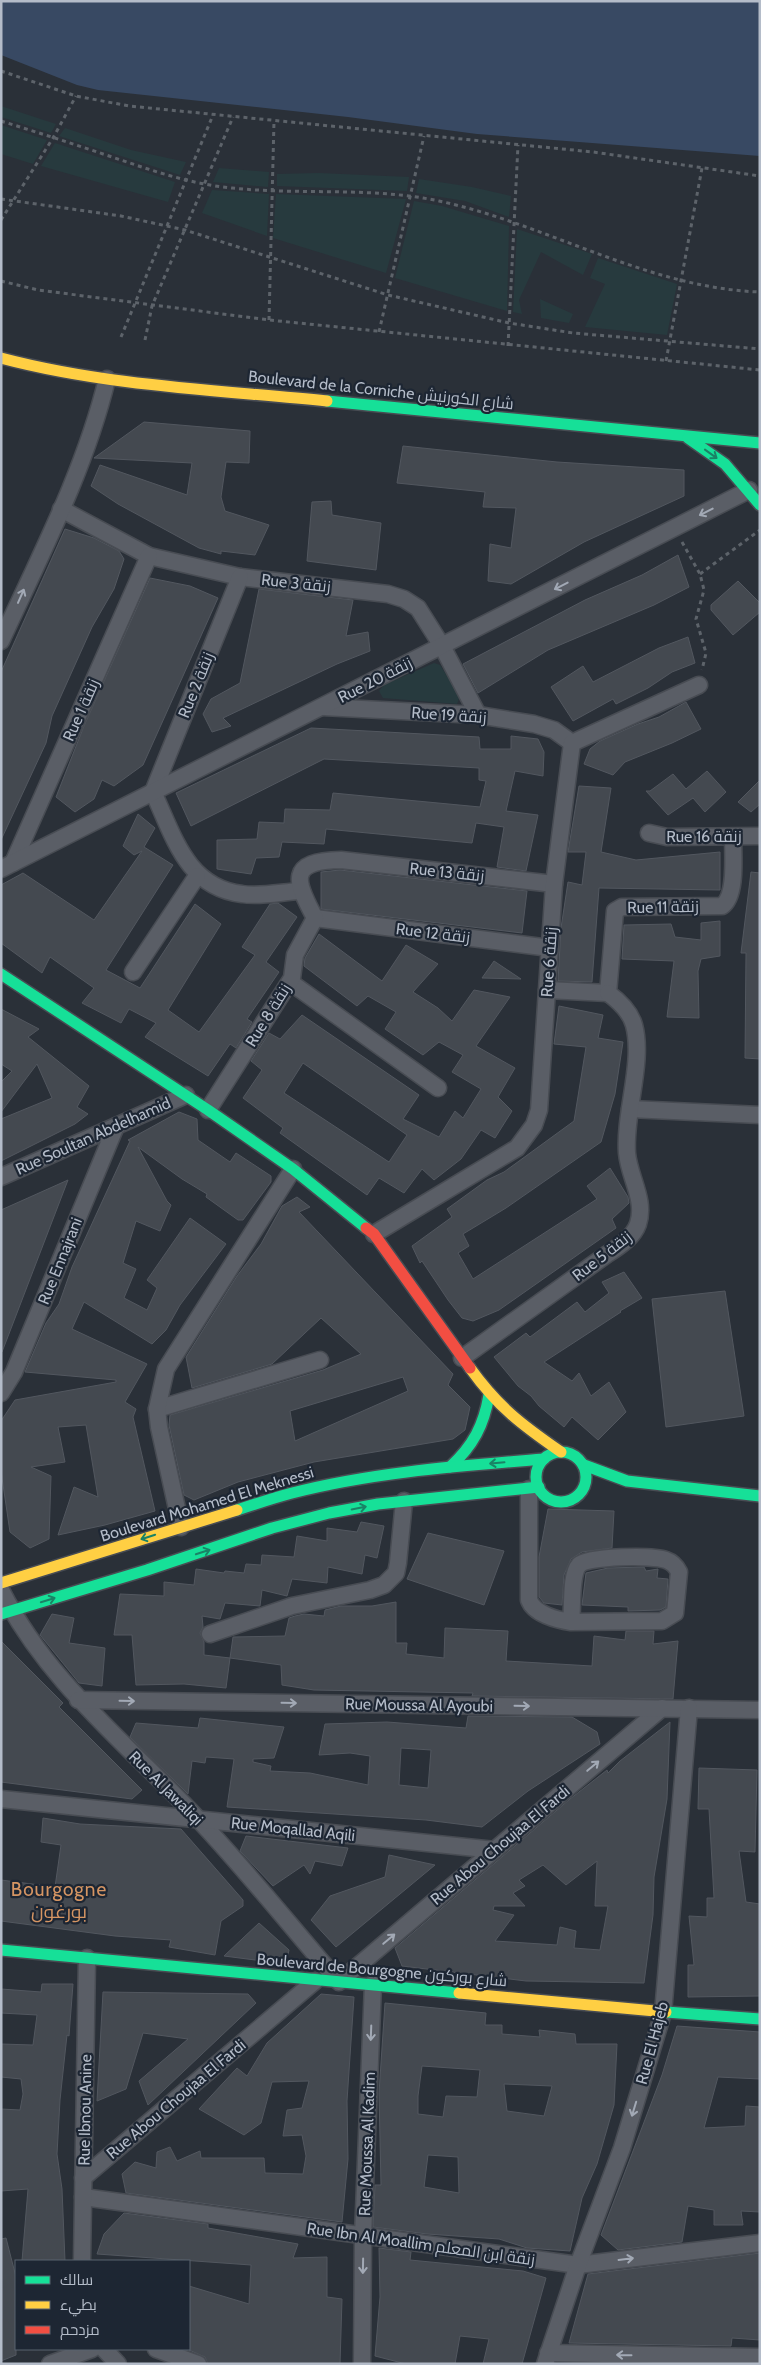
<svg xmlns="http://www.w3.org/2000/svg" width="761" height="2365" viewBox="0 0 761 2365" font-family="Cabin,Cairo,sans-serif">
<style>
.green{fill:#273a3e}
.water{fill:#384963}
.building{fill:#444950;stroke:#52575f;fill-rule:evenodd}
.lines{fill:none;stroke-linecap:round;stroke-linejoin:round}
.street-casing{stroke:#484c53;stroke-width:19}
.fast-casing{stroke:#484c53;stroke-width:14}
.slow-casing{stroke:#484c53;stroke-width:14}
.jam-casing{stroke:#484c53;stroke-width:14}
.path{stroke:#5d636a;stroke-width:3;stroke-dasharray:4 4;stroke-linecap:butt}
.street{stroke:#5a5e66;stroke-width:16}
.fast{stroke:#16e098;stroke-width:11}
.slow{stroke:#ffcf43;stroke-width:11}
.jam{stroke:#f24e42;stroke-width:11}
.oneway{stroke:#1a8366}
.oneway2{stroke:#a2a9b5}
.labels{text-anchor:middle;dominant-baseline:central;stroke-width:4.5;stroke-linejoin:round;paint-order:stroke}
.street-label{font-size:16px;fill:#b4bcc9;stroke:#1d2633}
.quarter-label{font-size:19px;letter-spacing:1px;fill:#d59563;stroke:#1d2633}
</style>
<rect width="100%" height="100%" fill="#2a3038"/>
<!-- green -->
<g class="green">
<polygon points="1,106 56,124 51,133 1,117"/>
<polygon points="1,125 47,140 33,164 1,154"/>
<polygon points="65,128 131,150 186,162 180,175 59,136"/>
<polygon points="55,143 175,182 168,202 41,166"/>
<polygon points="219,168 269,172 268,187 213,182"/>
<polygon points="319,173 409,177 407,191 277,186 277,174"/>
<polygon points="419,179 472,187 511,196 509,217 465,201 416,193"/>
<polygon points="212,190 269,194 267,236 202,213"/>
<polygon points="276,194 406,199 386,273 273,238"/>
<polygon points="414,201 442,206 509,226 507,311 395,278"/>
<polygon points="517,229 592,254 583,275 541,252 519,300 522,314 513,312"/>
<polygon points="598,258 677,284 667,335 585,327 605,284 590,278"/>
<polygon points="540,299 573,314 569,323 541,318"/>
<polygon points="434,663 440,665 460,696 457,704 383,698 379,691 384,685"/>
</g>
<!-- water -->
<polygon class="water" points="1,1 760,1 760,156 477,134 348,117 98,90 77,85 1,55"/>
<!-- building -->
<g class="building">
<polygon points="144,422 250,431 249,463 226,462 221,497 225,511 269,525 255,555 221,551 221,554 199,548 118,504 91,486 100,465 187,495 192,463 94,458"/>
<polygon points="403,446 557,462 684,470 684,496 584,542 511,584 488,581 490,544 511,548 516,508 483,507 485,492 397,483"/>
<polygon points="331,501 332,515 381,523 376,570 307,561 312,502"/>
<polygon points="65,529 94,538 119,551 124,559 114,589 92,627 52,716 46,743 1,840 1,672"/>
<polygon points="678,555 689,587 654,605 548,650 478,693 463,664 585,600 642,575"/>
<polygon points="150,578 190,586 218,598 143,765 114,786 102,780 94,799 75,812 56,797 84,726"/>
<polygon points="738,581 760,603 760,612 733,635 711,610 711,605"/>
<polygon points="259,589 353,600 346,636 368,632 370,651 337,664 223,718 231,726 212,732 203,714 211,699 240,683"/>
<polygon points="688,637 695,663 672,672 648,688 616,704 613,699 573,721 551,687 583,666 593,682 659,648"/>
<polygon points="686,702 701,729 672,743 625,762 613,775 584,764 590,749 600,741 638,724 659,717"/>
<polygon points="311,728 479,737 480,749 511,749 511,736 538,739 544,752 543,776 515,771 506,811 538,815 526,871 497,867 504,827 476,823 472,843 326,829 324,844 282,842 279,857 256,858 251,874 217,869 217,840 257,839 259,822 284,823 285,809 330,810 333,793 480,807 486,781 479,780 479,768 324,759 191,826 176,793"/>
<polygon points="707,771 726,792 705,812 693,798 668,815 646,791 650,791 673,774 686,789"/>
<polygon points="760,780 760,804 751,812 738,802"/>
<polygon points="579,786 611,788 601,852 636,860 720,852 720,890 599,888 592,982 558,981 561,928 568,882 582,885 586,852 568,852"/>
<polygon points="138,814 155,828 144,847 173,865 106,970 140,988 195,904 221,924 168,1010 199,1032 255,955 242,947 270,904 278,903 297,917 266,962 279,972 247,1019 252,1022 236,1048 230,1044 208,1076 145,1037 156,1023 129,1009 121,1023 82,1003 94,988 50,957 42,973 1,943 1,885 23,873 94,920 142,851 134,855 123,846"/>
<polygon points="340,870 527,891 522,933 321,909 321,872"/>
<polygon points="751,872 760,873 760,1059 745,1058 746,953 741,953"/>
<polygon points="720,921 720,956 701,959 698,971 699,1018 667,1017 674,961 622,959 624,925 671,924 675,937 701,940 701,923"/>
<path d="M 319,934 L 382,981 L 406,945 L 438,964 L 413,992 L 438,1008 L 452,1021 L 474,990 L 510,997 L 476,1046 L 515,1068 L 498,1097 L 512,1111 L 495,1138 L 481,1130 L 461,1159 L 434,1180 L 422,1169 L 404,1193 L 379,1178 L 367,1195 L 280,1133 L 283,1128 L 243,1098 L 262,1070 L 251,1061 L 269,1033 L 280,1039 L 302,1015 L 419,1095 L 403,1119 L 439,1137 L 455,1111 L 463,1118 L 481,1089 L 452,1072 L 463,1055 L 439,1042 L 423,1055 L 385,1029 L 396,1012 L 368,996 L 357,1006 L 304,966 L 305,958 ZM 303,1063 L 407,1135 L 389,1162 L 284,1093 Z"/>
<polygon points="494,961 521,979 482,978"/>
<polygon points="559,1006 603,1015 598,1038 623,1042 615,1094 601,1142 506,1208 463,1234 469,1246 458,1253 473,1279 597,1199 587,1186 610,1168 628,1197 629,1203 612,1219 616,1228 499,1310 473,1321 462,1318 448,1300 422,1261 420,1263 412,1246 452,1217 447,1209 487,1180 504,1172 574,1121 586,1047 554,1044"/>
<polygon points="1,1009 39,1029 28,1037 89,1086 77,1107 88,1114 75,1124 1,1161 1,1119 52,1098 37,1064 1,1112 1,1082 12,1071 1,1064"/>
<polygon points="179,1112 197,1119 198,1140 230,1162 236,1153 271,1176 271,1182 243,1220 238,1220 206,1197 207,1194 182,1179 138,1147 167,1201 171,1205 160,1231 136,1221 123,1263 136,1269 124,1298 147,1310 157,1288 147,1280 190,1218 226,1244 180,1305 166,1330 152,1344 84,1302 72,1329 147,1364 125,1402 136,1409 133,1417 155,1511 105,1525 58,1535 74,1487 98,1497 86,1425 58,1427 65,1462 31,1467 51,1476 49,1539 30,1548 10,1532 1,1471 1,1421 15,1400 116,1382 116,1380 25,1372 46,1323 59,1304 72,1267 130,1141 128,1140"/>
<polygon points="68,1180 2,1352 1,1351 1,1210"/>
<path d="M 297,1197 L 310,1207 L 299,1212 L 453,1374 L 448,1385 L 470,1407 L 465,1430 L 453,1439 L 314,1462 L 238,1482 L 194,1500 L 184,1495 L 169,1425 L 170,1415 L 323,1370 L 361,1354 L 321,1318 L 272,1364 L 192,1388 L 186,1357 L 237,1276 L 261,1244 L 282,1206 ZM 403,1377 L 408,1391 L 295,1441 L 290,1411 Z"/>
<polygon points="624,1272 642,1298 620,1311 621,1312 544,1362 572,1381 579,1373 591,1396 609,1382 626,1412 598,1440 572,1417 564,1427 539,1406 531,1396 518,1386 494,1357 526,1333 530,1337 577,1302 585,1312 609,1293 602,1282"/>
<polygon points="725,1291 744,1416 666,1427 652,1299"/>
<polygon points="548,1509 614,1511 612,1548 582,1552 571,1559 564,1575 562,1605 544,1603 539,1597 539,1557"/>
<polygon points="361,1522 384,1526 377,1558 365,1555 362,1574 328,1567 327,1583 292,1579 287,1596 262,1590 260,1606 225,1603 220,1619 202,1616 203,1627 200,1633 204,1642 204,1655 230,1658 226,1688 184,1684 136,1685 132,1635 114,1635 120,1594 164,1596 164,1582 194,1585 196,1569 224,1573 225,1571 244,1573 246,1564 261,1565 262,1555 294,1557 297,1536 327,1541 327,1528 357,1532"/>
<polygon points="428,1533 504,1551 484,1605 407,1579"/>
<polygon points="644,1567 646,1571 658,1569 657,1578 668,1579 666,1607 660,1610 628,1611 628,1607 582,1605 586,1573 608,1568"/>
<polygon points="396,1602 396,1643 407,1643 406,1654 444,1658 445,1628 508,1631 506,1661 592,1666 594,1636 625,1640 626,1631 654,1631 653,1644 678,1641 673,1699 472,1696 473,1693 314,1690 282,1685 281,1665 230,1658 233,1637 285,1636 289,1618 295,1616 304,1614 324,1616 325,1610 341,1606 372,1606"/>
<polygon points="52,1614 74,1618 69,1643 105,1648 102,1686 79,1683 40,1635"/>
<polygon points="1,1641 63,1703 59,1707 142,1790 132,1799 1,1782"/>
<path d="M 468,1716 L 572,1717 L 597,1732 L 600,1744 L 528,1791 L 482,1827 L 426,1820 L 227,1807 L 234,1759 L 206,1757 L 205,1763 L 192,1761 L 188,1794 L 130,1737 L 136,1723 L 198,1728 L 200,1718 L 284,1727 L 274,1758 L 253,1759 L 253,1762 L 271,1766 L 270,1771 L 310,1773 L 368,1785 L 370,1756 L 350,1753 L 319,1755 L 325,1724 L 387,1722 L 466,1728 ZM 401,1748 L 431,1750 L 428,1788 L 399,1785 Z"/>
<path d="M 670,1722 L 667,1799 L 654,1877 L 653,1915 L 644,1983 L 526,1981 L 402,1966 L 395,1948 L 570,1799 L 607,1770 L 608,1773 L 620,1761 ZM 597,1861 L 595,1906 L 608,1906 L 600,1950 L 574,1948 L 576,1931 L 560,1927 L 557,1945 L 495,1941 L 514,1915 L 493,1910 L 494,1906 L 525,1906 L 513,1893 L 525,1886 L 519,1880 L 543,1865 L 566,1885 Z"/>
<polygon points="699,1768 757,1770 755,1852 739,1851 746,1902 760,1904 760,1996 688,1997 688,1965 694,1965 689,1916 707,1917 707,1898 714,1898 709,1809 698,1809"/>
<polygon points="43,1818 80,1824 181,1829 243,1900 243,1906 221,1921 215,1955 169,1947 171,1940 115,1936 1,1921 1,1880 55,1887 61,1845 41,1842"/>
<polygon points="246,1836 348,1848 342,1866 315,1861 310,1874 304,1865 273,1886 240,1851"/>
<polygon points="389,1855 435,1865 336,1947 311,1920 330,1896 385,1877"/>
<polygon points="259,1923 289,1950 286,1964 224,1956"/>
<polygon points="42,1984 73,1984 69,2036 67,2035 60,2100 57,2154 62,2189 65,2261 22,2261 28,2189 1,2191 1,2109 20,2110 23,2094 21,2079 1,2077 1,2044 33,2045 37,2015 1,2013 1,1989 41,1992"/>
<polygon points="103,1992 248,1994 256,2003 148,2105 139,2081 188,2039 143,2033 126,2089 97,2101"/>
<polygon points="321,1994 354,1997 347,2101 348,2159 342,2222 126,2193 122,2174 135,2162 156,2168 157,2152 170,2147 177,2161 200,2151 201,2158 264,2158 265,2173 303,2174 306,2156 302,2135 283,2136 287,2110 302,2108 309,2081 272,2082 261,2123 244,2135 199,2109 237,2068 247,2076 267,2043"/>
<path d="M 385,2003 L 486,2013 L 485,2025 L 502,2025 L 502,2034 L 540,2037 L 539,2030 L 575,2034 L 576,2044 L 617,2044 L 614,2105 L 597,2164 L 582,2198 L 570,2251 L 527,2248 L 499,2239 L 427,2234 L 373,2227 L 375,2185 L 381,2185 L 379,2093 ZM 422,2066 L 480,2070 L 477,2097 L 446,2096 L 443,2117 L 418,2114 L 418,2096 ZM 504,2084 L 552,2086 L 544,2116 L 507,2111 ZM 428,2155 L 458,2157 L 459,2193 L 424,2187 Z"/>
<polygon points="677,2026 760,2032 760,2079 718,2077 704,2128 745,2126 746,2106 760,2107 760,2212 741,2211 743,2225 714,2225 714,2210 688,2206 682,2242 618,2250 601,2235 662,2075"/>
<polygon points="124,2213 208,2224 208,2228 298,2244 293,2258 327,2257 327,2297 342,2299 340,2364 208,2364 205,2357 189,2350 189,2286 249,2304 251,2265 97,2254 104,2234"/>
<polygon points="6,2238 16,2277 16,2355 1,2361 1,2239"/>
<polygon points="379,2248 411,2252 410,2260 523,2271 546,2278 522,2364 483,2364 489,2339 460,2336 455,2364 406,2364 375,2356 380,2297"/>
<polygon points="760,2253 760,2340 732,2338 731,2346 569,2343 588,2274"/>
</g>
<g class="lines">
<defs>
<g id="street">
<polyline points="61,509 149,556 240,577 388,594 404,599 418,608 442,646 478,715"/>
<path d="M 240,577 L 153,792 C 174,836 186,887 242,894 C 260,897 282,892 300,891"/>
<path d="M 1,641 C 40,556 85,470 107,379"/>
<polyline points="323,707 478,715 534,724 554,730 572,743"/>
<polyline points="649,833 667,837 760,836"/>
<polyline points="13,863 149,556"/>
<polyline points="1,869 749,490"/>
<polyline points="315,918 550,948"/>
<polyline points="133,972 197,876"/>
<polyline points="290,982 438,1088"/>
<polyline points="547,990 608,993"/>
<path d="M 608,993 L 615,911 L 622,907 L 722,906 C 737,896 733,855 733,837"/>
<polyline points="630,1109 760,1115"/>
<path d="M 208,1110 L 292,978 L 295,955 L 315,918 C 295,881 287,861 341,860 L 554,884"/>
<polyline points="1,1177 186,1095"/>
<polyline points="374,1234 517,1148 534,1125 539,1110 554,884 572,743 699,685"/>
<path d="M 462,1358 L 606,1255 C 618,1247 633,1238 638,1224 C 646,1200 629,1177 627,1153 C 624,1113 644,1062 634,1025 C 630,1011 619,1001 608,993"/>
<polyline points="1,1393 14,1372 116,1126"/>
<polyline points="157,1409 320,1360"/>
<path d="M 529,1489 L 529,1600 C 534,1614 557,1620 571,1622 L 662,1621 L 675,1613 L 679,1572 C 676,1566 672,1562 666,1560 C 653,1555 588,1556 579,1565 C 570,1575 573,1608 571,1622"/>
<polyline points="181,1527 159,1427 157,1409 166,1369 293,1169"/>
<path d="M 1,1590 C 48,1683 128,1744 198,1819 C 247,1871 292,1928 339,1982 L 662,1708"/>
<polyline points="210,1634 292,1606 370,1590 384,1585 396,1573 398,1563 404,1501"/>
<polyline points="78,1700 760,1710"/>
<polyline points="1,1799 495,1850"/>
<polyline points="83,2178 315,1981"/>
<polyline points="83,2197 578,2265 760,2243"/>
<polyline points="82,2261 87,1958"/>
<polyline points="104,2349 118,2364"/>
<polyline points="156,2349 198,2364"/>
<polyline points="548,2353 760,2357"/>
<polyline points="50,2364 92,2349"/>
<polyline points="362,2364 363,2236 373,1984"/>
<polyline points="545,2364 578,2265 622,2148 663,2013 689,1708"/>
</g>
<g id="fast">
<polyline points="327,401 760,443"/>
<polyline points="688,438 725,464 760,505"/>
<polyline points="1,974 208,1110 293,1169 366,1228"/>
<circle cx="561" cy="1477" r="25"/>
<polyline points="584,1465 627,1481 760,1496"/>
<path d="M 450,1467 C 473,1446 484,1425 489,1395"/>
<path d="M 237,1510 C 255,1504 273,1498 292,1493 C 374,1472 460,1466 544,1459"/>
<polyline points="1,1614 147,1570 272,1528 329,1513 378,1504 539,1487"/>
<polyline points="1,1950 459,1993"/>
<polyline points="666,2012 760,2019"/>
</g>
<g id="slow">
<path d="M 1,358 C 107,386 218,390 327,401"/>
<path d="M 470,1368 C 498,1407 522,1425 561,1452"/>
<polyline points="1,1583 237,1510"/>
<polyline points="459,1993 666,2012"/>
</g>
<polyline id="jam" points="366,1228 374,1234 470,1368"/>
</defs>
<!-- street casing -->
<use href="#street" class="street-casing"/>
<!-- fast casing -->
<use href="#fast" class="fast-casing"/>
<!-- slow casing -->
<use href="#slow" class="slow-casing"/>
<!-- jam casing -->
<use href="#jam" class="jam-casing"/>
<!-- path -->
<g class="path">
<polyline points="1,71 76,96 129,106 593,152 760,176"/>
<path d="M 1,121 C 36,132 71,143 106,155 C 145,168 183,182 223,187 C 295,196 369,186 439,201 C 547,224 647,288 760,292"/>
<polyline points="1,199 121,216 185,230 388,295 509,323 573,333 760,349"/>
<polyline points="1,220 53,138 76,96"/>
<polyline points="1,281 38,290 269,320 760,370"/>
<polyline points="269,320 274,121"/>
<polyline points="379,332 424,136"/>
<polyline points="121,337 213,115"/>
<polyline points="145,340 152,306 233,117"/>
<polyline points="508,346 518,145"/>
<polyline points="666,361 702,168"/>
<polyline points="682,542 700,574 704,590 696,619 706,653 702,670"/>
<polyline points="700,574 760,530"/>
</g>
<!-- street -->
<use href="#street" class="street"/>
<!-- fast -->
<use href="#fast" class="fast"/>
<!-- slow -->
<use href="#slow" class="slow"/>
<!-- jam -->
<use href="#jam" class="jam"/>
</g>
<!-- one-way arrows -->
<defs><path id="oneway-shaft" d="M-6 0H5M1.5-3L5.5 0L1.5 3" fill="none" stroke-width="1.6" stroke-linecap="round" stroke-linejoin="round" transform="scale(1.25)"/></defs>
<g class="oneway">
<use href="#oneway-shaft" transform="translate(711 454) rotate(36)"/>
<use href="#oneway-shaft" transform="translate(497 1463) rotate(175)"/>
<use href="#oneway-shaft" transform="translate(359 1508) rotate(-11)"/>
<use href="#oneway-shaft" transform="translate(148 1537) rotate(162)"/>
<use href="#oneway-shaft" transform="translate(203 1552) rotate(-18)"/>
<use href="#oneway-shaft" transform="translate(48 1600) rotate(-17)"/>
</g>
<g class="oneway2">
<use href="#oneway-shaft" transform="translate(706 512) rotate(153)"/>
<use href="#oneway-shaft" transform="translate(561 586) rotate(153)"/>
<use href="#oneway-shaft" transform="translate(21 596) rotate(-66)"/>
<use href="#oneway-shaft" transform="translate(127 1701) rotate(1)"/>
<use href="#oneway-shaft" transform="translate(289 1703) rotate(1)"/>
<use href="#oneway-shaft" transform="translate(522 1706) rotate(1)"/>
<use href="#oneway-shaft" transform="translate(593 1766) rotate(-40)"/>
<use href="#oneway-shaft" transform="translate(389 1939) rotate(-40)"/>
<use href="#oneway-shaft" transform="translate(371 2033) rotate(92)"/>
<use href="#oneway-shaft" transform="translate(634 2109) rotate(107)"/>
<use href="#oneway-shaft" transform="translate(626 2259) rotate(-7)"/>
<use href="#oneway-shaft" transform="translate(363 2266) rotate(91)"/>
<use href="#oneway-shaft" transform="translate(624 2355) rotate(-179)"/>
</g>
<g class="labels">
<!-- street labels -->
<g class="street-label">
<text transform="translate(381 390) rotate(6)">Boulevard de la Corniche شارع الكورنيش</text>
<text transform="translate(296 583) rotate(6)">Rue 3 زنقة</text>
<text transform="translate(375 680) rotate(-27)">Rue 20 زنقة</text>
<text transform="translate(196 685) rotate(-68)">Rue 2 زنقة</text>
<text transform="translate(81 710) rotate(-66)">Rue 1 زنقة</text>
<text transform="translate(449 715) rotate(4)">Rue 19 زنقة</text>
<text x="704" y="836">Rue 16 زنقة</text>
<text transform="translate(447 872) rotate(6)">Rue 13 زنقة</text>
<text transform="translate(663 907) rotate(-1)">Rue 11 زنقة</text>
<text transform="translate(433 933) rotate(7)">Rue 12 زنقة</text>
<text transform="translate(549 962) rotate(-86)">Rue 6 زنقة</text>
<text transform="translate(268 1015) rotate(-58)">Rue 8 زنقة</text>
<text transform="translate(93 1136) rotate(-24)">Rue Soultan Abdelhamid</text>
<text transform="translate(602 1256) rotate(-38)">Rue 5 زنقة</text>
<text transform="translate(60 1261) rotate(-68)">Rue Ennajrani</text>
<text transform="translate(207 1504) rotate(-17)">Boulevard Mohamed El Meknessi</text>
<text transform="translate(419 1705) rotate(1)">Rue Moussa Al Ayoubi</text>
<text transform="translate(166 1788) rotate(45)">Rue Al Jawaliqi</text>
<text transform="translate(293 1829) rotate(6)">Rue Moqallad Aqili</text>
<text transform="translate(500 1845) rotate(-40)">Rue Abou Choujaa El Fardi</text>
<text transform="translate(382 1970) rotate(5)">Boulevard de Bourgogne شارع بوركون</text>
<text transform="translate(652 2043) rotate(-75)">Rue El Hajeb</text>
<text transform="translate(176 2099) rotate(-40)">Rue Abou Choujaa El Fardi</text>
<text transform="translate(85 2110) rotate(-89)">Rue Ibnou Anine</text>
<text transform="translate(367 2144) rotate(-88)">Rue Moussa Al Kadim</text>
<text transform="translate(421 2244) rotate(8)">Rue Ibn Al Moallim زنقة ابن المعلم</text>
</g>
<!-- quarter labels -->
<g class="quarter-label">
<text x="59" y="1889">Bourgogne<tspan x="59" dy="22">بورغون</tspan></text>
</g>
</g>
<!-- border -->
<rect width="761" height="2365" fill="none" stroke="#b4bcc9" stroke-width="5"/>
<!-- legend -->
<rect x="15" y="2260" width="175" height="90" fill="#1d2633" stroke="#59626f"/>
<rect x="25" y="2276" width="25" height="8" fill="#16e098" stroke="#59626f"/>
<text x="60" y="2285" font-size="15" fill="#b4bcc9">سالك</text>
<rect x="25" y="2301" width="25" height="8" fill="#ffcf43" stroke="#59626f"/>
<text x="60" y="2310" font-size="15" fill="#b4bcc9">بطيء</text>
<rect x="25" y="2326" width="25" height="8" fill="#f24e42" stroke="#59626f"/>
<text x="60" y="2335" font-size="15" fill="#b4bcc9">مزدحم</text>
</svg>
